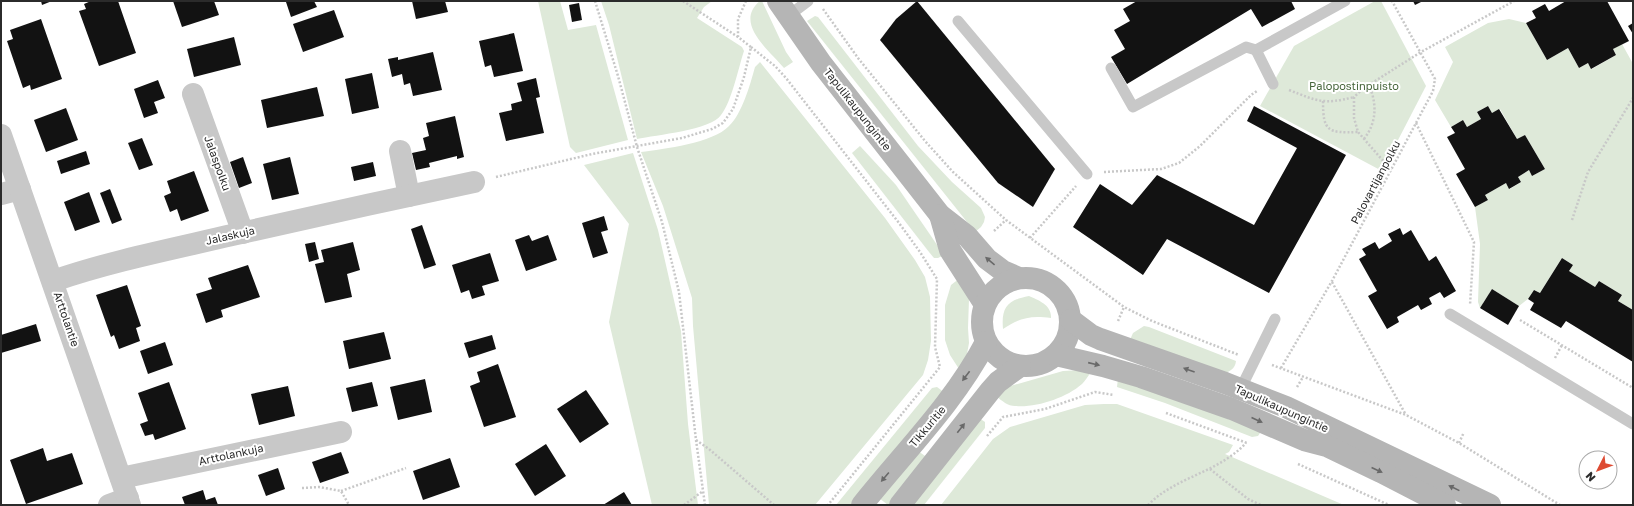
<svg xmlns="http://www.w3.org/2000/svg" width="1634" height="506" viewBox="0 0 1634 506" font-family="'Golos Text',sans-serif">
<style>
.green{fill:#dee9d9}
.building{fill:#121212}
.lines{fill:none;stroke-linecap:round;stroke-linejoin:round}
.path{stroke:#c8c8c8;stroke-width:2.5;stroke-dasharray:2 2;stroke-linecap:butt}
.service{stroke:#c8c8c8;stroke-width:11}
.minor{stroke:#c8c8c8;stroke-width:22}
.tertiary{stroke:#c8c8c8;stroke-width:22}
.secondary{stroke:#b5b5b5;stroke-width:22}
.oneway{fill:#696969}
.labels{text-anchor:middle;dominant-baseline:central;stroke-width:4;stroke-linejoin:round;paint-order:stroke}
.park-label{font-size:11px;fill:#46653b;stroke:#fff}
.street-label{font-size:11px;fill:#2b2b2b;stroke:#fff}
</style>
<rect width="100%" height="100%" fill="#fff"/>
<!-- green -->
<g class="green">
<polygon points="538,1 560,1 568,30 596,25 628,140 576,153 570,147"/>
<path d="M 601,1 L 712,1 L 704,7 L 697,18 L 742,47 L 744,51 C 738,69 732,101 721,115 C 711,130 656,135 637,139 L 609,25 Z"/>
<path d="M 760,1 L 762,1 L 786,52 L 793,62 L 784,68 C 770,51 733,23 760,1 Z"/>
<polygon points="1375,1 1381,1 1426,86 1382,171 1260,106 1294,46"/>
<polygon points="815,16 818,17 918,146 952,182 981,208 985,217 984,222 981,227 975,232 807,21"/>
<polygon points="1509,19 1526,23 1547,60 1568,48 1579,68 1588,63 1592,69 1616,55 1613,49 1622,44 1632,62 1633,61 1633,310 1618,301 1622,295 1599,281 1595,287 1569,271 1573,265 1562,258 1540,293 1534,290 1528,299 1519,306 1492,289 1480,308 1478,302 1480,244 1475,207 1488,200 1485,195 1506,183 1510,189 1521,182 1518,177 1529,170 1532,176 1545,169 1525,135 1517,139 1500,109 1492,113 1488,106 1477,112 1481,119 1467,127 1463,120 1451,127 1435,100 1453,62 1445,47 1488,23"/>
<path d="M 760,62 L 885,218 L 915,260 L 925,277 L 930,297 L 931,341 L 928,360 L 923,375 L 815,505 L 709,505 L 693,326 L 692,298 L 663,206 L 641,152 C 664,149 713,143 729,126 C 742,114 750,85 755,67 Z"/>
<polygon points="860,146 896,185 944,255 938,258 934,258 929,252 852,153"/>
<polygon points="633,153 658,230 681,331 688,424 698,505 652,505 609,322 629,224 584,165"/>
<polygon points="960,278 969,299 968,328 969,343 967,354 959,369 950,355 945,340 945,305 951,285"/>
<path d="M 1029,296 C 1038,300 1052,305 1051,318 C 1030,315 1020,318 1003,329 C 1001,307 1008,300 1029,296 Z"/>
<path d="M 1144,326 L 1149,327 L 1236,361 C 1235,369 1231,370 1224,374 L 1129,342 L 1133,333 Z"/>
<path d="M 1081,370 L 1091,372 C 1088,376 1085,381 1082,384 C 1066,398 1036,408 1015,406 C 1008,406 1002,401 996,396 L 1007,387 L 1063,371 Z"/>
<polygon points="1118,378 1262,430 1258,436 1252,437 1165,403 1117,387"/>
<polygon points="937,387 945,393 853,505 836,505 923,399 932,388"/>
<polygon points="1104,404 1117,404 1233,445 1229,452 1225,454 1344,505 941,505 993,439 1010,427 1085,405"/>
<polygon points="979,418 985,422 985,428 924,505 910,505"/>
<polygon points="918,451 928,458 891,505 888,505 879,498"/>
</g>
<!-- building -->
<g class="building">
<polygon points="41,1 52,1 42,5"/>
<polygon points="91,1 118,1 136,53 99,66 79,11 86,9 84,4"/>
<polygon points="173,1 214,1 219,15 182,27"/>
<polygon points="288,1 314,1 317,7 291,17 286,2"/>
<polygon points="412,1 445,1 448,12 416,19"/>
<polygon points="917,1 1055,169 1033,207 998,183 880,40 896,19"/>
<polygon points="1137,1 1291,1 1295,9 1262,27 1251,9 1127,84 1111,57 1125,49 1114,30 1130,21 1123,9"/>
<polygon points="1413,1 1423,1 1415,5"/>
<polygon points="1566,1 1607,1 1629,41 1613,49 1616,55 1591,69 1588,63 1579,68 1568,48 1547,60 1526,23 1536,18 1532,11 1545,4 1549,11"/>
<polygon points="579,3 582,20 572,22 569,5"/>
<polygon points="334,10 344,37 303,52 293,24"/>
<polygon points="41,19 62,79 31,90 30,85 23,88 7,41 13,39 10,30"/>
<polygon points="1633,23 1633,34 1628,26"/>
<polygon points="514,33 523,71 494,77 491,65 485,67 479,41"/>
<polygon points="234,37 241,65 194,77 187,49"/>
<polygon points="433,52 442,90 413,96 410,83 404,85 402,74 392,77 388,59 398,57 398,60"/>
<polygon points="372,73 379,108 352,114 345,79"/>
<polygon points="536,78 540,97 536,98 544,133 506,141 499,113 512,110 511,104 522,101 517,83"/>
<polygon points="158,80 165,98 154,102 158,113 144,118 134,89"/>
<polygon points="317,87 324,116 267,128 261,100"/>
<polygon points="1254,106 1346,155 1269,293 1167,239 1143,275 1073,227 1100,184 1132,205 1157,175 1254,225 1297,148 1247,121"/>
<polygon points="1488,106 1492,113 1499,109 1517,139 1525,135 1545,169 1532,176 1529,170 1518,177 1521,182 1509,189 1506,183 1485,195 1488,200 1475,207 1456,174 1465,169 1447,137 1455,133 1451,127 1463,120 1467,127 1481,119 1477,112"/>
<polygon points="66,108 78,140 46,152 34,120"/>
<polygon points="455,116 464,157 457,159 457,156 429,163 430,167 416,170 412,153 426,150 423,138 429,136 426,123"/>
<polygon points="142,138 153,165 139,170 128,143"/>
<polygon points="86,151 90,164 61,174 57,161"/>
<polygon points="243,157 252,183 239,188 230,162"/>
<polygon points="290,157 299,194 272,200 263,164"/>
<polygon points="373,162 376,176 354,181 351,167"/>
<polygon points="194,171 209,211 181,221 177,209 170,212 164,196 171,193 167,181"/>
<polygon points="110,189 122,220 112,224 100,193"/>
<polygon points="89,192 100,222 75,231 64,202"/>
<polygon points="604,216 608,230 601,232 608,253 593,258 582,223"/>
<polygon points="422,225 436,265 424,269 411,229"/>
<polygon points="1400,228 1403,235 1411,230 1429,261 1436,256 1456,291 1444,298 1440,292 1429,298 1432,304 1421,310 1418,305 1397,317 1399,322 1387,329 1368,296 1377,291 1359,259 1366,255 1362,249 1375,242 1379,249 1392,241 1388,234"/>
<polygon points="529,235 532,241 548,235 557,260 526,271 515,240"/>
<polygon points="315,242 319,259 309,262 305,244"/>
<polygon points="353,242 360,270 347,274 352,297 325,303 315,264 324,262 321,250"/>
<polygon points="490,253 499,281 482,286 485,295 472,299 469,290 461,293 452,265"/>
<polygon points="1562,258 1573,265 1569,271 1595,287 1599,281 1622,295 1618,301 1633,310 1633,362 1566,321 1561,328 1530,310 1534,303 1528,299 1534,290 1540,293"/>
<polygon points="248,265 260,297 221,310 223,317 206,323 196,294 212,289 208,278"/>
<polygon points="127,285 141,326 136,328 140,341 119,349 114,335 111,337 96,295"/>
<polygon points="1492,289 1519,306 1508,325 1480,308"/>
<polygon points="36,324 41,341 1,353 1,335"/>
<polygon points="384,332 391,359 349,369 343,341"/>
<polygon points="492,335 496,349 469,358 464,343"/>
<polygon points="165,342 173,365 148,374 140,351"/>
<polygon points="498,364 516,417 484,427 470,386 480,382 477,372"/>
<polygon points="425,379 432,412 398,420 390,387"/>
<polygon points="169,382 186,429 155,440 153,434 145,436 140,424 148,421 138,393"/>
<polygon points="372,382 378,406 352,412 346,388"/>
<polygon points="288,386 295,416 259,425 251,394"/>
<polygon points="586,390 609,424 580,443 557,409"/>
<polygon points="546,444 566,476 535,496 515,464"/>
<polygon points="43,448 47,461 72,453 83,484 26,504 10,460"/>
<polygon points="341,452 349,473 320,483 312,462"/>
<polygon points="450,458 460,487 423,500 413,471"/>
<polygon points="278,468 285,489 266,496 258,475"/>
<polygon points="203,490 206,500 215,497 218,505 185,505 182,497"/>
<polygon points="624,492 632,505 603,505"/>
</g>
<g class="lines">
<!-- path -->
<g class="path">
<polyline points="595,1 618,76 637,147 662,222 679,292 696,440 705,505"/>
<polyline points="683,1 738,37"/>
<polyline points="823,9 858,58 925,141 953,172 1006,220 1124,307 1152,321 1239,355"/>
<polyline points="751,47 775,66 786,78 899,223 920,252 937,279 935,347 940,367 828,505"/>
<path d="M 1289,90 C 1317,101 1324,105 1354,97"/>
<path d="M 1323,101 C 1323,132 1328,133 1358,132"/>
<polyline points="1416,123 1474,242 1470,305"/>
<path d="M 1364,139 C 1377,122 1377,104 1369,85"/>
<polyline points="1391,170 1358,132 1354,118 1354,97 1364,88 1421,52 1514,1"/>
<polyline points="1104,172 1161,169 1179,163 1200,146 1251,95 1257,91"/>
<polyline points="496,177 592,154 682,138 712,129 723,123 733,109 744,77 751,47 738,37 738,19 746,1"/>
<polyline points="1572,220 1588,172 1633,98"/>
<polyline points="994,231 1006,220"/>
<polyline points="1030,238 1076,186"/>
<polyline points="1332,282 1406,415"/>
<polyline points="1520,320 1633,388"/>
<polyline points="1118,321 1124,307"/>
<polyline points="1555,358 1562,345"/>
<polyline points="1272,365 1406,415 1459,443 1560,505"/>
<polyline points="1281,368 1332,281 1433,91 1435,79 1392,1"/>
<polyline points="1297,387 1303,377"/>
<polyline points="1166,413 1247,443"/>
<polyline points="987,436 1003,417 1045,409 1095,392 1114,395"/>
<polyline points="696,440 709,449 774,505"/>
<polyline points="1459,443 1464,432"/>
<polyline points="1298,464 1389,505"/>
<polyline points="1210,469 1248,499 1261,505"/>
<polyline points="302,488 319,487 341,491 349,505"/>
<polyline points="341,491 406,468"/>
<polyline points="684,505 703,491"/>
<path d="M 1148,505 C 1175,477 1218,473 1246,443"/>
</g>
<!-- service -->
<g class="service">
<polyline points="788,16 808,1"/>
<polyline points="958,21 1087,174"/>
<polyline points="1256,50 1273,84"/>
<polyline points="1111,68 1133,107 1246,47 1256,50 1345,1"/>
<polyline points="1450,314 1633,424"/>
<polyline points="1239,392 1275,319"/>
</g>
<!-- minor -->
<g class="minor">
<polyline points="193,94 243,233"/>
<polyline points="400,151 409,196"/>
<polyline points="1,194 20,189"/>
<path d="M 53,281 C 111,261 172,249 232,235 C 313,217 393,199 474,182"/>
<polyline points="121,478 341,432"/>
<polyline points="109,505 128,498"/>
</g>
<!-- tertiary -->
<polyline class="tertiary" points="1,135 130,505"/>
<!-- secondary -->
<g class="secondary">
<polyline points="778,1 821,63 940,215 967,236 987,259 1003,271 1019,278"/>
<polyline points="940,215 950,250 984,303"/>
<circle cx="1026" cy="322" r="44"/>
<polyline points="1071,320 1091,335 1100,339 1225,383 1286,407 1490,505"/>
<polyline points="1056,355 1103,366 1141,377 1232,409 1304,440 1327,446 1381,472 1445,505"/>
<path d="M 862,505 C 904,452 954,403 986,342"/>
<polyline points="900,505 990,391 998,382 1020,366"/>
</g>
</g>
<!-- one-way arrows -->
<defs><path id="oneway-solid" d="M-6-.8H1V-3.2L6.5 0L1 3.2V.8H-6Z"/></defs>
<g class="oneway">
<use href="#oneway-solid" transform="translate(990 261) rotate(-140)"/>
<use href="#oneway-solid" transform="translate(1094 364) rotate(13)"/>
<use href="#oneway-solid" transform="translate(1189 370) rotate(-160)"/>
<use href="#oneway-solid" transform="translate(966 376) rotate(127)"/>
<use href="#oneway-solid" transform="translate(1257 420) rotate(24)"/>
<use href="#oneway-solid" transform="translate(961 428) rotate(-52)"/>
<use href="#oneway-solid" transform="translate(1377 470) rotate(25)"/>
<use href="#oneway-solid" transform="translate(885 477) rotate(130)"/>
<use href="#oneway-solid" transform="translate(1454 488) rotate(-154)"/>
</g>
<g class="labels">
<!-- park labels -->
<g class="park-label">
<text x="1354" y="85">Palopostinpuisto</text>
</g>
<!-- street labels -->
<g class="street-label">
<text transform="translate(858 109) rotate(52)">Tapulikaupungintie</text>
<text transform="translate(218 163) rotate(70)">Jalaspolku</text>
<text transform="translate(1375 182) rotate(-62)">Palovartijanpolku</text>
<text transform="translate(230 235) rotate(-13)">Jalaskuja</text>
<text transform="translate(67 319) rotate(71)">Arttolantie</text>
<text transform="translate(1282 408) rotate(24)">Tapulikaupungintie</text>
<text transform="translate(927 426) rotate(-50)">Tikkuritie</text>
<text transform="translate(231 454) rotate(-12)">Arttolankuja</text>
</g>
</g>
<!-- border -->
<rect width="1634" height="506" fill="none" stroke="#2b2b2b" stroke-width="4"/>
<!-- north arrow -->
<g transform="translate(1598 470) rotate(228)"><circle r="19" fill="#ffffff" stroke="#aaaaaa"/>
<path d="M0-3L7 15L0 10L-7 15Z" fill="#dd4b33"/>
<text y="-6" font-size="11" font-weight="bold" text-anchor="middle" fill="#2b2b2b">N</text>
</g>
</svg>
